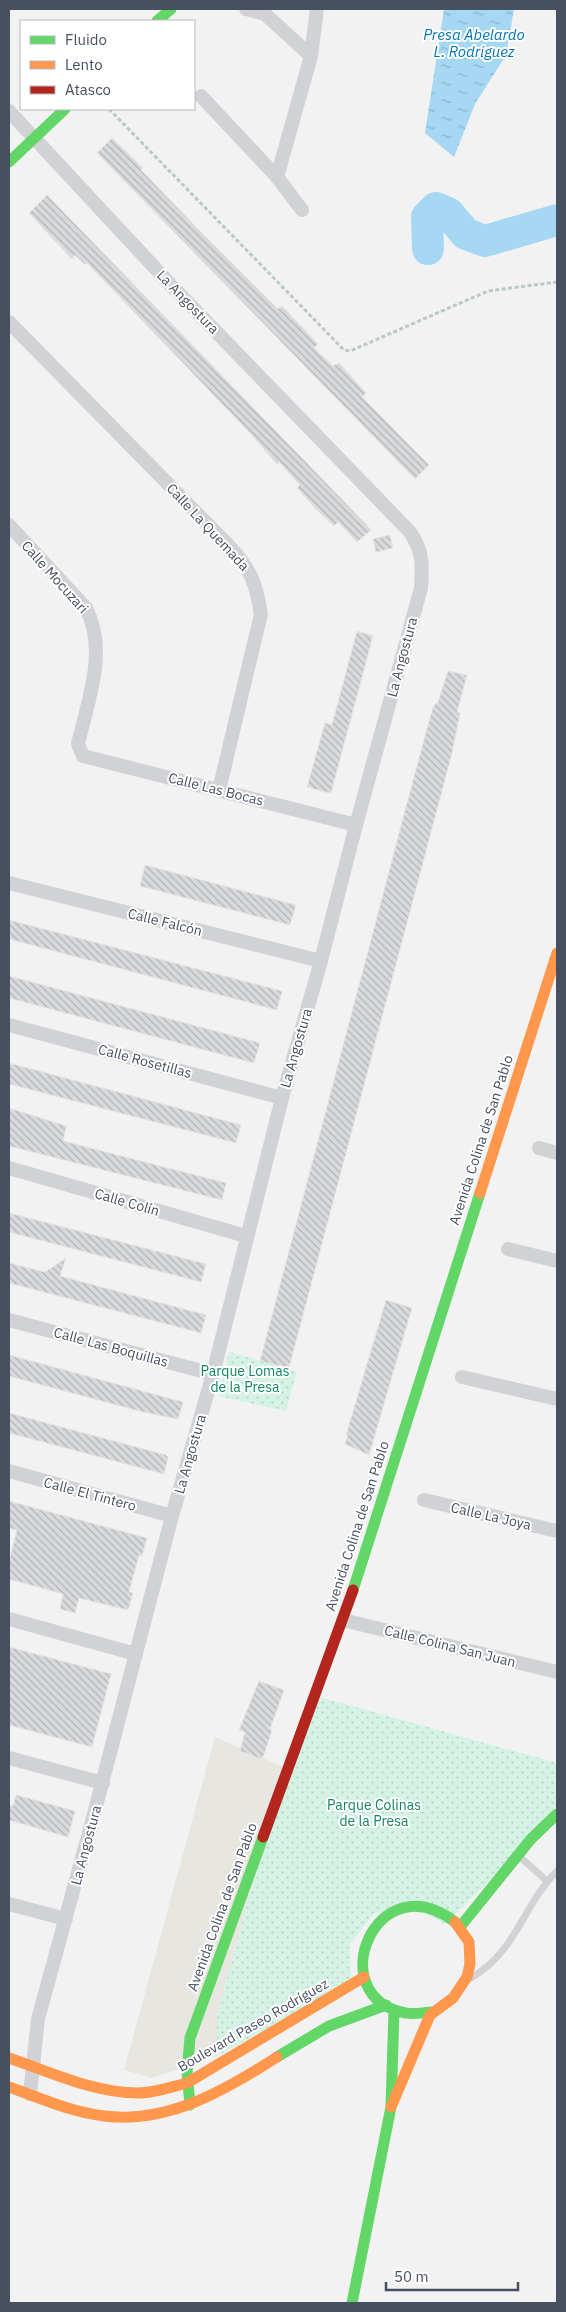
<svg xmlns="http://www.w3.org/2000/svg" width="566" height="2312" viewBox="0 0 566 2312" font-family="'IBM Plex Sans',sans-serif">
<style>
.commercial{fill:#e7e6e0}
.park{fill:url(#park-dots)}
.water{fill:url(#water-ripples)}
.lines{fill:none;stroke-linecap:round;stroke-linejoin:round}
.river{stroke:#a6d7f3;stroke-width:32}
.building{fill:url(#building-back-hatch);stroke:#e3e4e5}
.path{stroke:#bbc8c6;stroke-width:3;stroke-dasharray:4 2.5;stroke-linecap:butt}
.lane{stroke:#d0d2d6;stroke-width:7}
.street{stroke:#d0d2d6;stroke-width:14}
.fast{stroke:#63d668;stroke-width:11}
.slow{stroke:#ff974d;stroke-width:11}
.jam{stroke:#b3261e;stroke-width:11}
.labels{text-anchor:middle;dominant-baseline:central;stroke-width:4;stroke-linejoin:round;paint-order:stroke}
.street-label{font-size:14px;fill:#475060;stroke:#fff}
.park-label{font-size:14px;fill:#0f845d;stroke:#fff}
.water-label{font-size:15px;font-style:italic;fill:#0075ba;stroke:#fff}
</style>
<defs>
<pattern id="park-dots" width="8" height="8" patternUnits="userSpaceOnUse" patternTransform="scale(1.25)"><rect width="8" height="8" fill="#d5f3e5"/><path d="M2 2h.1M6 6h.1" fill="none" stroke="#b8d2c7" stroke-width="1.8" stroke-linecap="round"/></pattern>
<pattern id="water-ripples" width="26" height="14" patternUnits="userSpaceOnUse" patternTransform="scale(1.25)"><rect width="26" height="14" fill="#a6d7f3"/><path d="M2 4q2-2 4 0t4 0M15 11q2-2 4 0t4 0" fill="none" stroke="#89b1c8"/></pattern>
<pattern id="building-back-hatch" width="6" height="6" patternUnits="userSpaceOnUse" patternTransform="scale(1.25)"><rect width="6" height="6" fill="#d9dadc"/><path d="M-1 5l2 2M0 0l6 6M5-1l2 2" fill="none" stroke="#b2b3b6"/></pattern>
</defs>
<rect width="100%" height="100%" fill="#f2f2f2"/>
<!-- commercial -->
<polygon class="commercial" points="215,1737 284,1767 217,2016 217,2056 152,2078 124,2070"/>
<!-- park -->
<g class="park">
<polygon points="229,1352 297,1371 286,1411 218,1396"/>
<polygon points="309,1694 557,1763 557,1815 445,1924 411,1906 374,1914 350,1944 351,1983 217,2056 217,2016 284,1767"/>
</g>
<!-- water -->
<polygon class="water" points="444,9 514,9 506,55 475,104 454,157 425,133"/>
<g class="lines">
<!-- river -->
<polyline class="river" points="428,249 427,217 436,208 448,213 466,234 485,241 557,220"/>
</g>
<!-- building -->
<g class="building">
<polygon points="112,138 143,168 141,170 199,230 278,309 282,306 318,344 314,348 333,366 339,363 366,393 362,397 429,465 415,479 97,153"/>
<polygon points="47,195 361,519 371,530 357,542 338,522 334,526 316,509 297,488 300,485 279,462 277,464 251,434 112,289 87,263 85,265 75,255 72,259 29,213"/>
<polygon points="390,535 393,548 376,552 373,539"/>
<polygon points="357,631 373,636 331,793 325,792 307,787 325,723 332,725"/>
<polygon points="448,671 467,675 457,712 460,713 452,753 289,1368 260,1361 411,788 433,707 438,702"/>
<polygon points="145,865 296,905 290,925 140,886"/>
<polygon points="9,920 282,991 277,1010 9,939"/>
<polygon points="9,976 260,1043 254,1063 9,998"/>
<polygon points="9,1063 241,1125 236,1143 9,1084"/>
<polygon points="9,1108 66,1126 63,1141 226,1183 222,1200 9,1146"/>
<polygon points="9,1213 206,1264 201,1282 9,1232"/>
<polygon points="66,1258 60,1276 206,1315 201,1333 9,1283 9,1263 45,1272"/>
<polygon points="386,1300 412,1308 369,1455 345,1444 348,1435 346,1435"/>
<polygon points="9,1355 183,1402 178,1419 143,1412 9,1376"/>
<polygon points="9,1413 166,1455 168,1457 164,1474 9,1433"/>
<polygon points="9,1501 147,1538 142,1556 139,1555 129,1592 133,1593 128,1610 79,1598 75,1613 60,1609 63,1594 9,1579 9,1562 17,1530 9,1528"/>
<polygon points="9,1647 111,1674 92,1747 9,1725"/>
<polygon points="259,1681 284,1690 270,1729 272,1730 264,1755 261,1759 240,1751 245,1732 239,1730"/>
<polygon points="16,1795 75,1811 68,1837 9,1820 9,1805 13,1806"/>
</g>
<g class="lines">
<!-- path -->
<polyline class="path" points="109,109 344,350 350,351 488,291 557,282"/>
<!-- lane -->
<g class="lane">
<polyline points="519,1856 547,1881"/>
<path d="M 471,1978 C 518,1950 522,1906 557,1871"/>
</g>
<!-- street -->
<g class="street">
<polyline points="246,9 265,14 311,56"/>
<polyline points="201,96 277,177 302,210"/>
<path d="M 9,111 L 169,283 L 410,532 C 424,553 422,564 421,588 L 356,825 L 321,961 L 282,1098 L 213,1374 L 172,1516 L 90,1829 L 38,2019 L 30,2094"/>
<polyline points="277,177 311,56 317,9"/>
<path d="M 9,322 L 230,547 C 251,570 256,583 261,614 L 219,790"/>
<path d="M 9,525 L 86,608 C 108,651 88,700 78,744 L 83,756 L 356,825"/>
<polyline points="9,883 321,961"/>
<polyline points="9,1025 282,1098"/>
<polyline points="539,1148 557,1153"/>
<polyline points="9,1168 246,1236"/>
<polyline points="508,1249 557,1261"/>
<polyline points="9,1320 213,1374"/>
<polyline points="462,1377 557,1399"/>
<polyline points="9,1471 172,1516"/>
<polyline points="424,1500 557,1531"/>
<polyline points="9,1619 136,1654"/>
<polyline points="343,1620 557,1672"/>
<polyline points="9,1758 103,1783"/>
<polyline points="9,1904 66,1919"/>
</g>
<!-- fast -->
<g class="fast">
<polyline points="157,21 171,9"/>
<polyline points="9,162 65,109"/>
<polyline points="353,1590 480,1193"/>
<polyline points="460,1927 531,1839 557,1814"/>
<path d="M 433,2012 C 424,2012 415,2015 406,2013 C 320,1997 376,1861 455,1922"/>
<polyline points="277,2057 329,2026 386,2005"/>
<polyline points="190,2105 187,2072 190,2038 263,1837"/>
<polyline points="352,2303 391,2107 394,2010"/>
</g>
<!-- slow -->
<g class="slow">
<polyline points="480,1193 557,953"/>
<path d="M 9,2058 C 50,2072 94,2093 138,2093 C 155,2093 171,2087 187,2083 L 364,1977"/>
<path d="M 9,2087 C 40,2098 71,2112 104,2116 C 168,2124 226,2090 277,2057"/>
<polyline points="391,2107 430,2015 453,1998 467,1977 470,1964 469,1942 455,1922"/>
</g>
<!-- jam -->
<polyline class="jam" points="263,1837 353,1590"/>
</g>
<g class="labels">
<!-- street labels -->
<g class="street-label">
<text transform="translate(188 302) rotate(46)">La Angostura</text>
<text transform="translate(208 527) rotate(47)">Calle La Quemada</text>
<text transform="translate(55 577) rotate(48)">Calle Mocuzari</text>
<text transform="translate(402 657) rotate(-75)">La Angostura</text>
<text transform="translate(216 789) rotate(14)">Calle Las Bocas</text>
<text transform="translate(165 922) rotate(14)">Calle Falcón</text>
<text transform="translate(296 1048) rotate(-74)">La Angostura</text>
<text transform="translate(145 1061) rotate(15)">Calle Rosetillas</text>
<text transform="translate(481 1140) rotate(-72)">Avenida Colina de San Pablo</text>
<text transform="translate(127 1202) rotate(16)">Calle Colín</text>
<text transform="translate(111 1347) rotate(15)">Calle Las Boquillas</text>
<text transform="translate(190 1454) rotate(-74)">La Angostura</text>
<text transform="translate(90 1494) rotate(15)">Calle El Tintero</text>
<text transform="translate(491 1516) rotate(13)">Calle La Joya</text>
<text transform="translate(357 1526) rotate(-72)">Avenida Colina de San Pablo</text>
<text transform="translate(450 1646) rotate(14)">Calle Colina San Juan</text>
<text transform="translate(86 1845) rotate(-75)">La Angostura</text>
<text transform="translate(222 1907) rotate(-70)">Avenida Colina de San Pablo</text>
<text transform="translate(253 2025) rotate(-30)">Boulevard Paseo Rodríguez</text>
</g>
<!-- park labels -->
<g class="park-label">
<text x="245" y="1371">Parque Lomas<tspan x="245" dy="16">de la Presa</tspan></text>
<text x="374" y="1805">Parque Colinas<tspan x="374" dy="16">de la Presa</tspan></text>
</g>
<!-- water labels -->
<g class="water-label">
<text x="474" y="34">Presa Abelardo<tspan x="474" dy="17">L. Rodriguez</tspan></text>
</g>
</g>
<!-- border -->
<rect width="566" height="2312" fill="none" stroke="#475060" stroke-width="20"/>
<!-- legend -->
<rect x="20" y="20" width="175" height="90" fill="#ffffff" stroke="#b5b9bf"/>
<rect x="30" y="36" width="25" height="8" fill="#63d668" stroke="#b5b9bf"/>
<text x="65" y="45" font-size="15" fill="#475060">Fluido</text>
<rect x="30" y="61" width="25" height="8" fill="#ff974d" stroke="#b5b9bf"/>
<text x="65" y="70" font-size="15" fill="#475060">Lento</text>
<rect x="30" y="86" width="25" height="8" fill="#b3261e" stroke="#b5b9bf"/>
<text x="65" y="95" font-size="15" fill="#475060">Atasco</text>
<!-- scale -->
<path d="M386 2282v8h132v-8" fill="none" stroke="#475060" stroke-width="2.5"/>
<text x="394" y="2282" font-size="15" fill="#475060" stroke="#ffffff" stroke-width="4" paint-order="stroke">50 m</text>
</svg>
